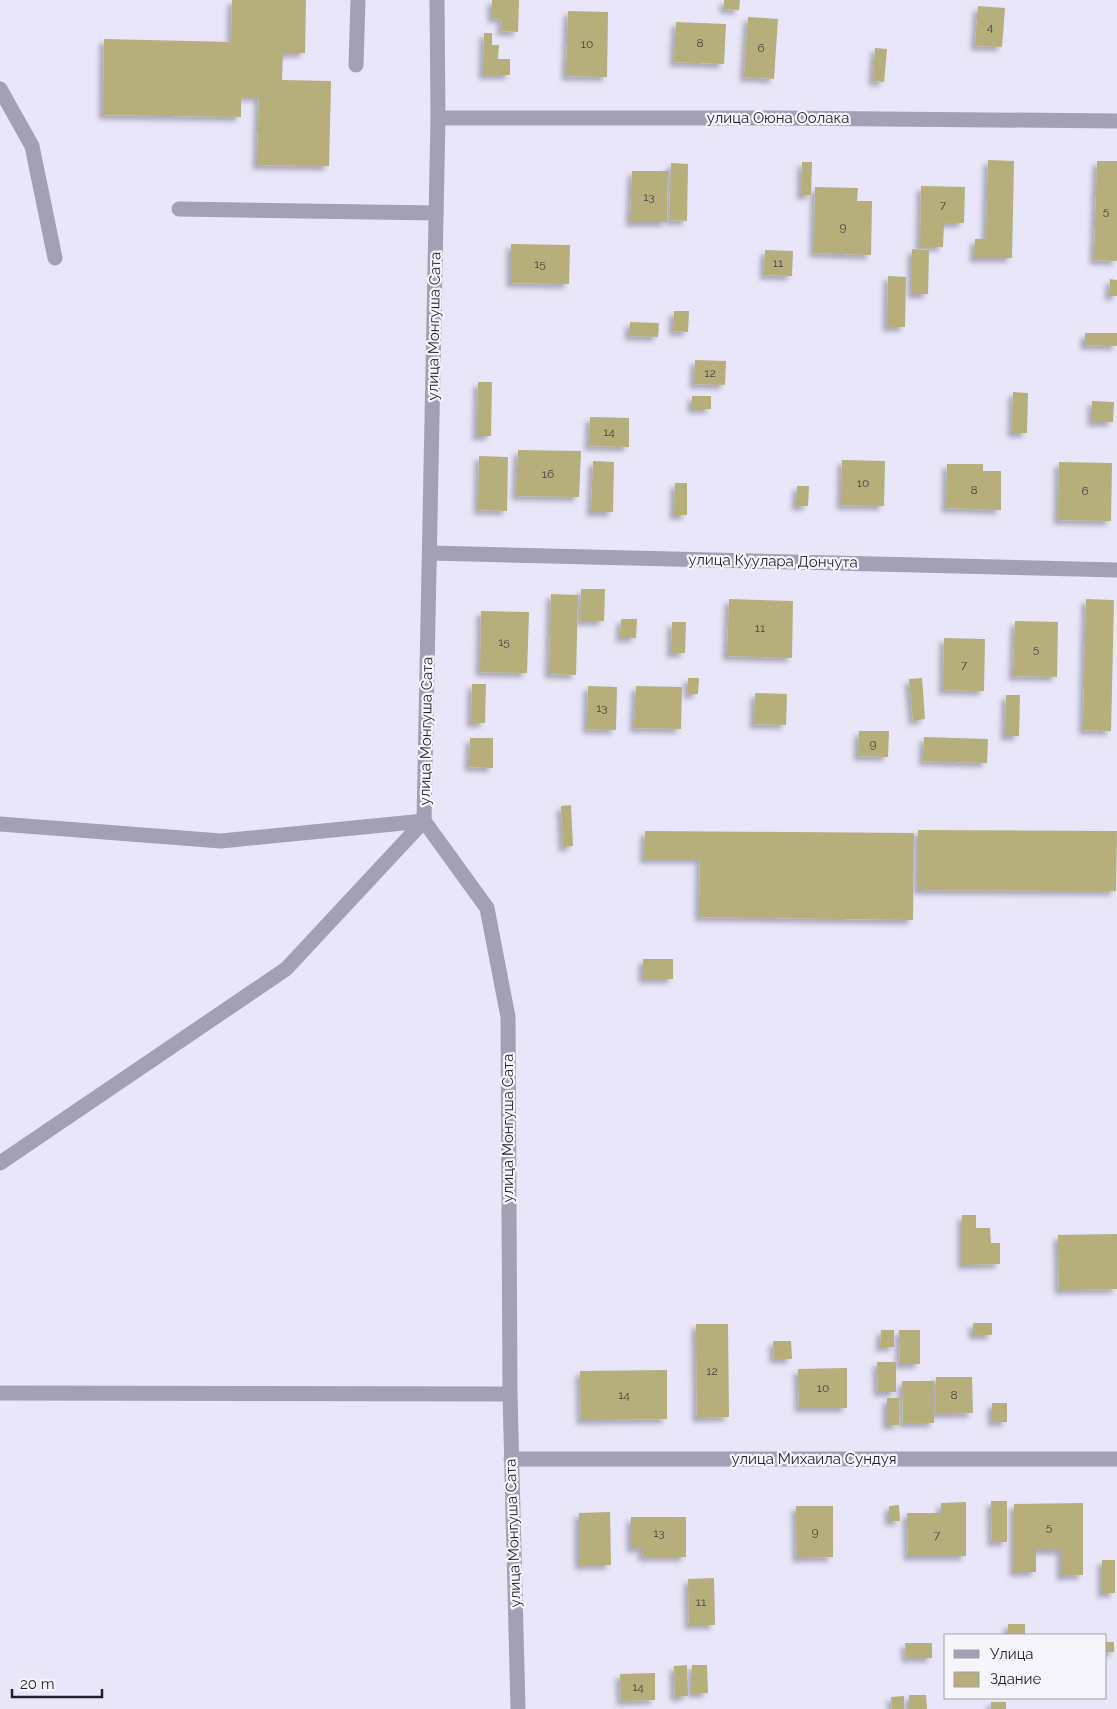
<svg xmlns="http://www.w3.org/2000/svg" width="1117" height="1709" viewBox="0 0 1117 1709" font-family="Raleway,sans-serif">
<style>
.building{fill:#b6af7b;filter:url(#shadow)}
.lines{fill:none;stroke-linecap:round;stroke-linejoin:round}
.minor{stroke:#a3a0b6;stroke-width:15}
.labels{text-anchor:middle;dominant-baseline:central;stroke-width:4.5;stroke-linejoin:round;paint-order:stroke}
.number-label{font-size:12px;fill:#46433f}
.street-label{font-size:15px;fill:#211f2b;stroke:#f6f5fc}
</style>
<defs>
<filter id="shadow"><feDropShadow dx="-4.5" dy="4.5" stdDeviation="2.5" flood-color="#0004"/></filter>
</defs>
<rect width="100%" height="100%" fill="#e9e6fa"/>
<!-- building -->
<g class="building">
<polygon points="232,0 306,0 305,53 283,53 282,80 331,81 329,166 257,165 259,97 241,97 241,117 103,115 104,39 231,42"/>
<polygon points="492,0 519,0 518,32 501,31 502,19 492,18"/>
<polygon points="724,0 740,0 739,10 724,9"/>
<polygon points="978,6 1005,8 1002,47 975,46"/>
<polygon points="568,11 608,12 607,77 566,76"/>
<polygon points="748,17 778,19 774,79 744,77"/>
<polygon points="676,22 726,24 724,64 674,62"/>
<polygon points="484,33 492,33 492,45 499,45 498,59 510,59 510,75 483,75"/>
<polygon points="875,48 887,49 884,82 873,81"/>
<polygon points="988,160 1014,161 1012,258 974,258 975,239 986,239"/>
<polygon points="1097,161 1117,161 1117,261 1094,260"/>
<polygon points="802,162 812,162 811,195 801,195"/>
<polygon points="671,163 688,164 687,221 669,220"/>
<polygon points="632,171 668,171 667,222 630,222"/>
<polygon points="921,186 965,187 964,223 944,223 943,247 920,247"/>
<polygon points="815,187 858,188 857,201 872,201 871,255 814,253"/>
<polygon points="511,244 570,245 569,284 511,283"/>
<polygon points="912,249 929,250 928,294 912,294"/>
<polygon points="765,250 793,251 792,276 764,275"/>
<polygon points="888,276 906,277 905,327 887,327"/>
<polygon points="1110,279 1117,280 1117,296 1109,296"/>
<polygon points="674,311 689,311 688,332 673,331"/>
<polygon points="630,322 659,323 658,337 629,336"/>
<polygon points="1085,333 1117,333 1117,346 1085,345"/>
<polygon points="695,360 726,361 725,385 694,384"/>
<polygon points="478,382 492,382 491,436 477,436"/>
<polygon points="1013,392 1028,393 1027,433 1012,433"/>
<rect x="692" y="396" width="19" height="13"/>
<polygon points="1092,401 1114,402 1113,422 1092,422"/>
<polygon points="590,417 629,418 629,447 589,446"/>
<polygon points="518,450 581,451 579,497 516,496"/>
<polygon points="479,456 508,457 507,511 478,510"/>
<polygon points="842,460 885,461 884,506 841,505"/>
<polygon points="593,461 614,462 613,512 591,512"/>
<polygon points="1059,462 1112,463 1111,521 1058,520"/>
<polygon points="947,464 983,464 983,471 1001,471 1001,510 946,508"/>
<polygon points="675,483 687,483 687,515 674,515"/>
<polygon points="797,486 809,486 808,506 796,506"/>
<polygon points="581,589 605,589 604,621 580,621"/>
<polygon points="551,594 578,595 576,675 549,674"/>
<polygon points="729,599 793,601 792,658 727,656"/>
<polygon points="1086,599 1114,600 1111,731 1083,730"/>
<polygon points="481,611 529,612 527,673 480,672"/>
<polygon points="621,619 637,619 636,638 620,638"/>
<polygon points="1015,621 1058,622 1057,677 1013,676"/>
<polygon points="672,622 686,622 685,653 671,653"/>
<polygon points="944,638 985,639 984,691 943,690"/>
<polygon points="688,678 699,678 698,694 688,694"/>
<polygon points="922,678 925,719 913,721 909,679"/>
<polygon points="472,684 486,684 485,723 471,723"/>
<polygon points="588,686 617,687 616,730 587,729"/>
<polygon points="636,686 682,687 681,729 634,728"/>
<polygon points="755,693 787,694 786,725 754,724"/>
<polygon points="1006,695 1020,695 1019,736 1005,736"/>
<polygon points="859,731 889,731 888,757 858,756"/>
<polygon points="924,737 988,739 987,763 923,761"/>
<polygon points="470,738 493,738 493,768 469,767"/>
<polygon points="571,805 573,846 563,847 561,806"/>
<polygon points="918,830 1117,831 1116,891 918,890"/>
<polygon points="645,831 914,833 913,920 699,917 700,859 644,859"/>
<rect x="643" y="959" width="30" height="20"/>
<polygon points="962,1215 976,1215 976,1228 990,1228 991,1243 1000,1243 1000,1264 962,1265"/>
<polygon points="1117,1234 1117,1289 1059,1290 1058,1235"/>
<rect x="973" y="1323" width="19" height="12"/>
<polygon points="696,1324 728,1324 729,1417 697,1418"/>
<polygon points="881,1330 894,1330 894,1347 880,1347"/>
<polygon points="899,1330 920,1330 920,1364 900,1364"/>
<polygon points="773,1341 791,1341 792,1359 774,1359"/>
<polygon points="877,1362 896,1362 896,1392 878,1392"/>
<polygon points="847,1368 847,1408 799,1408 798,1369"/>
<polygon points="667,1370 667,1419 581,1420 580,1371"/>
<polygon points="936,1377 972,1377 973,1413 936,1414"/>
<polygon points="902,1381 934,1381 934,1423 903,1423"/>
<rect x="887" y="1398" width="12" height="27"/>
<rect x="992" y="1403" width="15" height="19"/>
<polygon points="991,1501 1007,1501 1007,1542 992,1542"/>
<polygon points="966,1502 966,1556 908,1556 907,1513 941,1513 941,1503"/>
<polygon points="1083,1503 1083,1575 1061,1576 1061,1550 1036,1550 1036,1572 1014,1572 1014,1504"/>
<polygon points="899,1505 900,1521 889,1521 889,1506"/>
<polygon points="796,1506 833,1506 833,1557 797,1558"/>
<polygon points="610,1512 611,1565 579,1565 579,1513"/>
<polygon points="631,1517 686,1517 686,1557 643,1557 642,1548 631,1548"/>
<rect x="1102" y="1560" width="13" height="33"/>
<polygon points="714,1578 715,1625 689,1625 688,1579"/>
<rect x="1008" y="1624" width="17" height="11"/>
<rect x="1106" y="1642" width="8" height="10"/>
<polygon points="905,1643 932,1643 932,1658 906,1658"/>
<polygon points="687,1665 688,1696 675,1697 674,1666"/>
<polygon points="692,1665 707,1665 708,1693 692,1693"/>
<polygon points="655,1673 655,1700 621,1701 620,1674"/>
<polygon points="909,1695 926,1695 927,1709 909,1709"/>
<polygon points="904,1696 904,1709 892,1709 891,1697"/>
<rect x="991" y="1702" width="15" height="7"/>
</g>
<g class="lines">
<!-- minor -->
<g class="minor">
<polyline points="437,0 438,118 424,821 487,908 508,1017 510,1394 518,1709"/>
<polyline points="356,65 358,0"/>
<polyline points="0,89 32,146 55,258"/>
<polyline points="438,118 775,118 1117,121"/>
<polyline points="179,209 436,213"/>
<polyline points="430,553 1117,570"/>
<polyline points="0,824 221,841 424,821"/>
<polyline points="0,1163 286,969 424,821"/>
<polyline points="0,1393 510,1394"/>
<polyline points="511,1459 1117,1459"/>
</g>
</g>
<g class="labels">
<!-- number labels -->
<g class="number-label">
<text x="990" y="27">4</text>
<text x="700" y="43">8</text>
<text x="587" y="44">10</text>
<text x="761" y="48">6</text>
<text x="649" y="197">13</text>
<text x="943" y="205">7</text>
<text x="1106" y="211">5</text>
<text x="843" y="227">9</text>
<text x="778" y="263">11</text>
<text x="540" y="264">15</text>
<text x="710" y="373">12</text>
<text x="609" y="432">14</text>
<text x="548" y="474">16</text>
<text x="863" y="483">10</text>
<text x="974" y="490">8</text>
<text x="1085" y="491">6</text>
<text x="760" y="628">11</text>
<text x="504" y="642">15</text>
<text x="1036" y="649">5</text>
<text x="964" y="665">7</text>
<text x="602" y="708">13</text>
<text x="873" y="744">9</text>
<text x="712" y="1371">12</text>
<text x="823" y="1388">10</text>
<text x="624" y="1395">14</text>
<text x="954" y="1395">8</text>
<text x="1049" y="1527">5</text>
<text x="815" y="1532">9</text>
<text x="659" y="1533">13</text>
<text x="937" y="1535">7</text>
<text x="701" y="1602">11</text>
<text x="638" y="1687">14</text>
</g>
<!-- street labels -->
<g class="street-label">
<text x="778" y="118">улица Оюна Оолака</text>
<text transform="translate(434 326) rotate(-89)">улица Монгуша Сата</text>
<text transform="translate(773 561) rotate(1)">улица Куулара Дончута</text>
<text transform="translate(426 731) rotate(-89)">улица Монгуша Сата</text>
<text transform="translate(508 1128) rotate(-90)">улица Монгуша Сата</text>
<text x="814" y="1459">улица Михаила Сундуя</text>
<text transform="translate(513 1533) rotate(-92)">улица Монгуша Сата</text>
</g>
</g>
<!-- legend -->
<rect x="944" y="1634" width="162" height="65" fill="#f6f5fc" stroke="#a19fa8"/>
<rect x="954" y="1650" width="25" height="8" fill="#a3a0b6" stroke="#a19fa8"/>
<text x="990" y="1659" font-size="15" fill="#211f2b">Улица</text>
<rect x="954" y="1672" width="25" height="15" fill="#b6af7b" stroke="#a19fa8"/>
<text x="990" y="1684" font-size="15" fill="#211f2b">Здание</text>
<!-- scale -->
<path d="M12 1689v8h90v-8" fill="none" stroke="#211f2b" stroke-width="2.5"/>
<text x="20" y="1689" font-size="15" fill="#211f2b" stroke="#f6f5fc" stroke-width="4" paint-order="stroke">20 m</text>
</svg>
